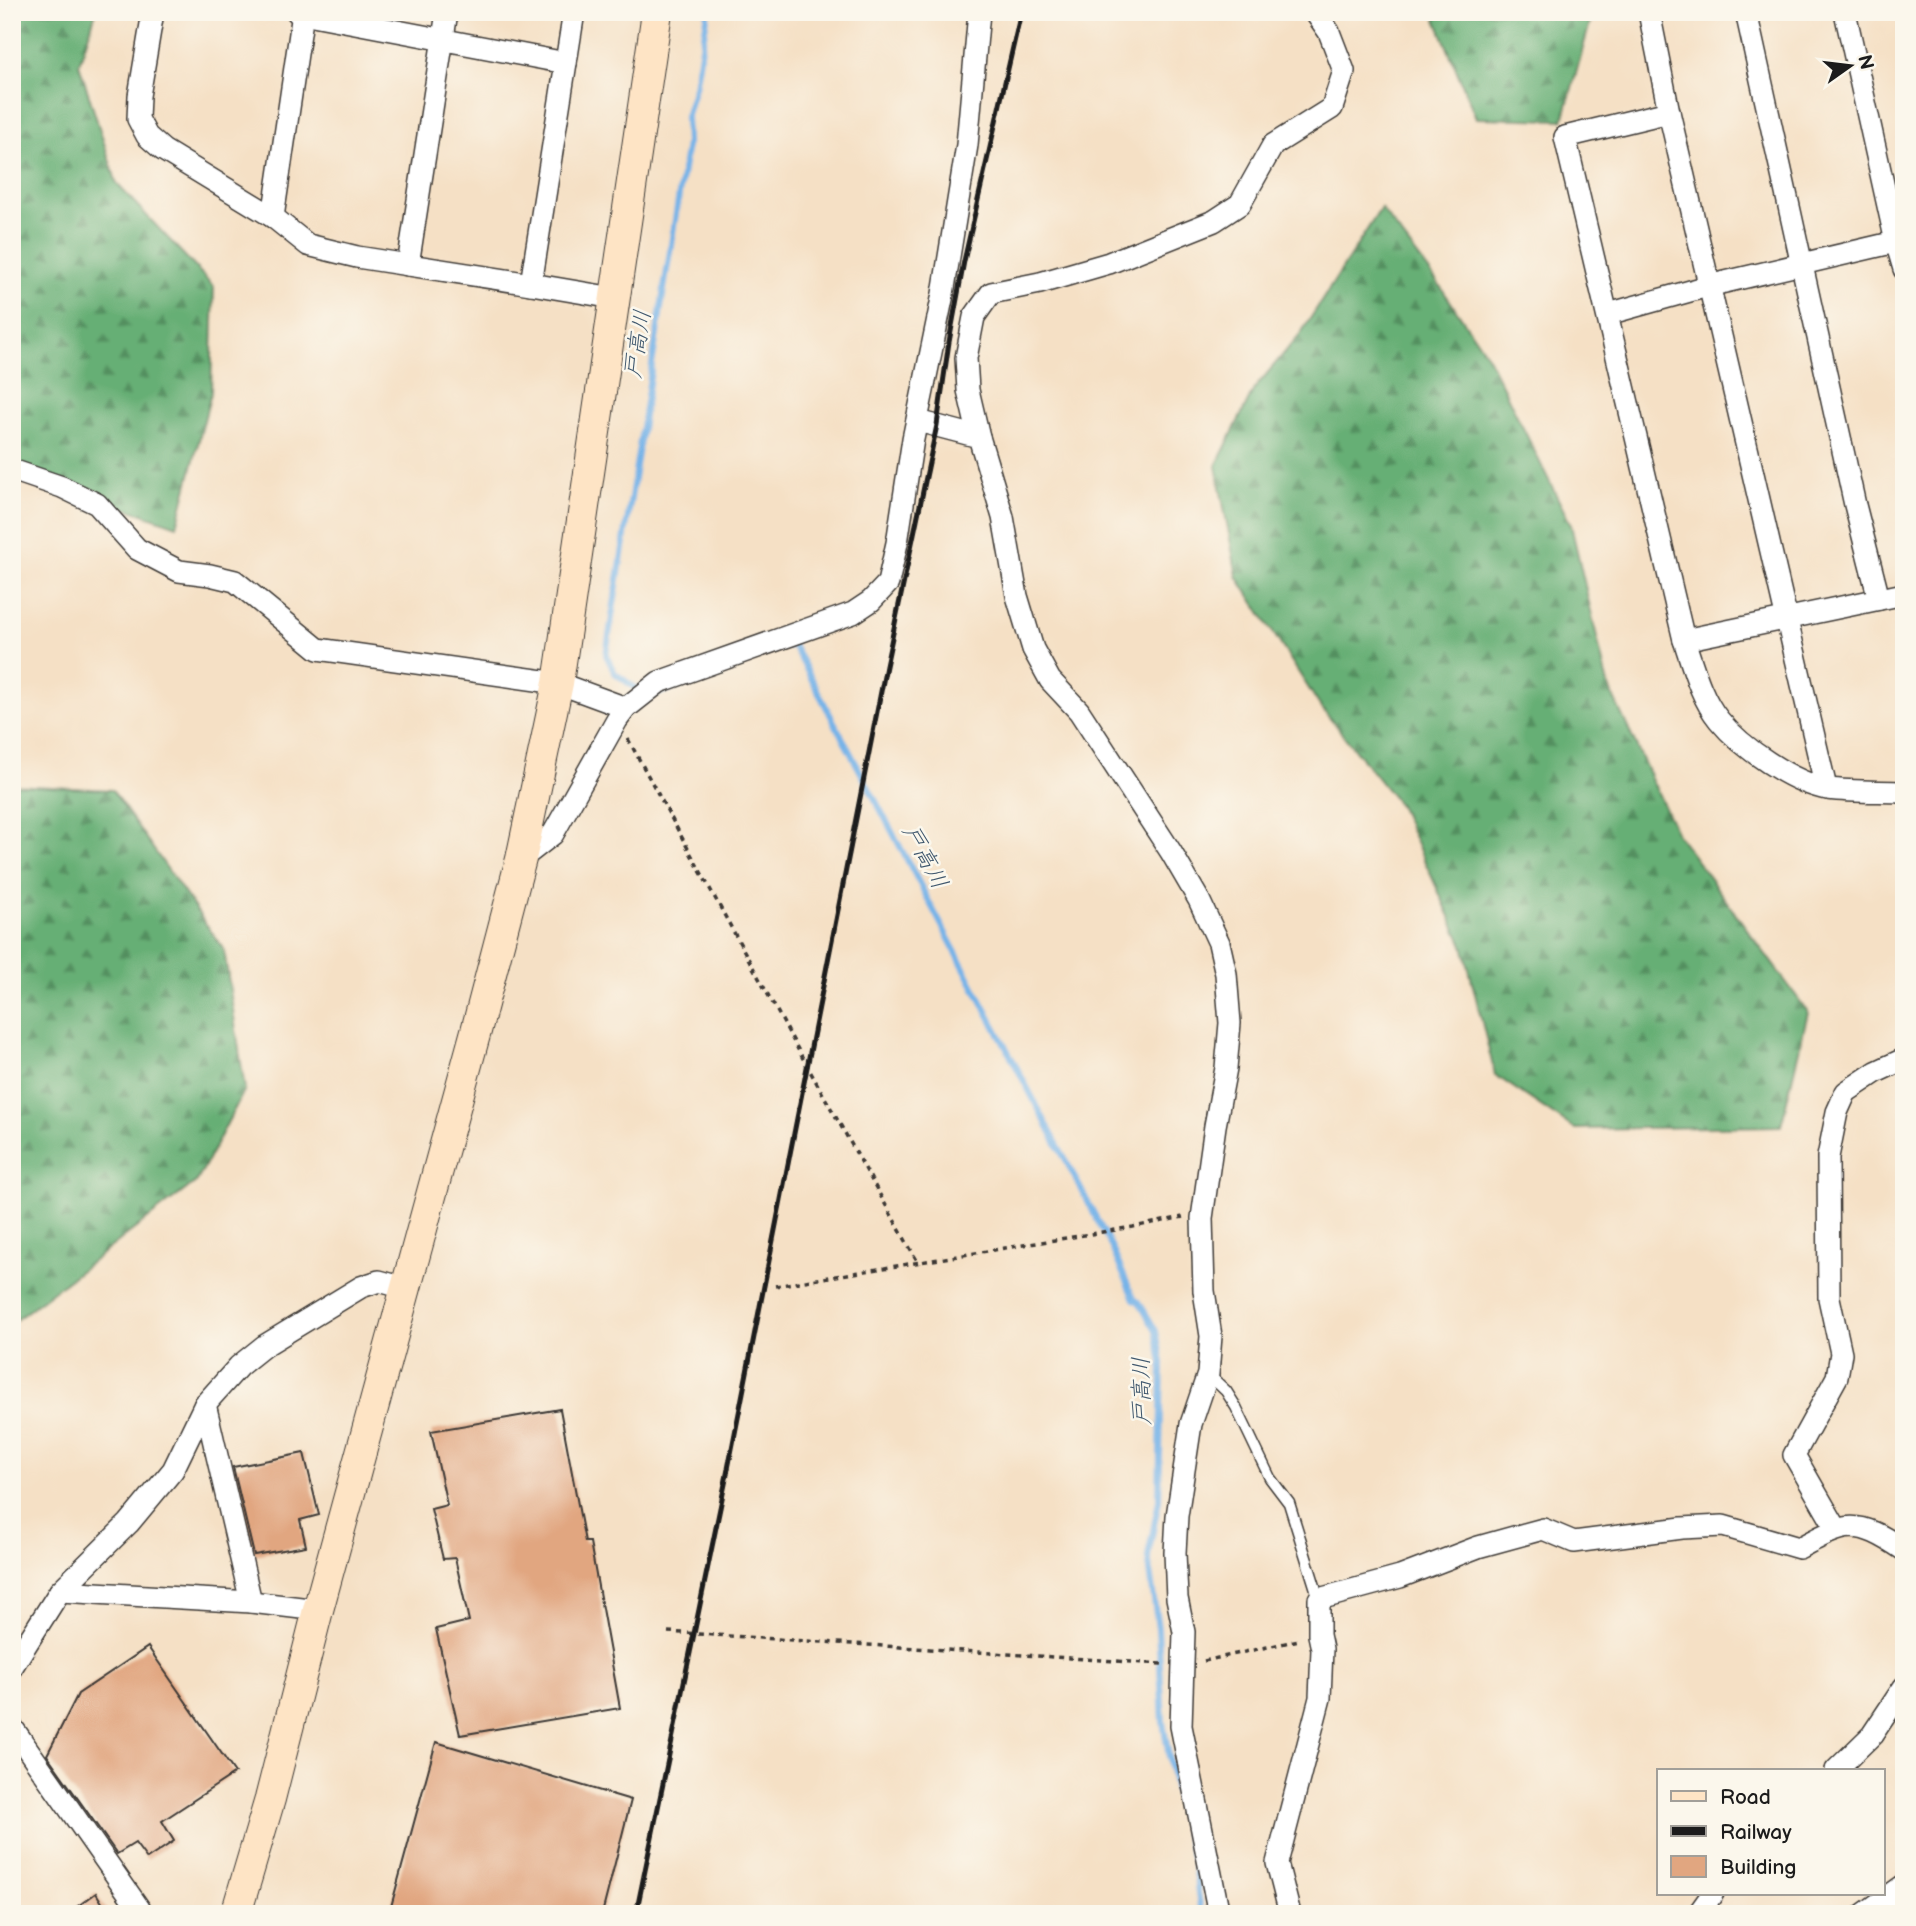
<svg xmlns="http://www.w3.org/2000/svg" width="1916" height="1926" viewBox="0 0 1916 1926" font-family="'Balsamiq Sans','Klee One',sans-serif">
<style>
.forest{fill:url(#forest-firs);stroke:#416648;stroke-width:2}
.lines{fill:none;stroke-linecap:round;stroke-linejoin:round}
.stream{stroke:#76b3e8;stroke-width:6}
.building{fill:#e1a680}
.lane-casing{stroke:#3d3935;stroke-width:13}
.street-casing{stroke:#3d3935;stroke-width:24}
.secondary-casing{stroke:#3d3935;stroke-width:32}
.path{stroke:#3d3935;stroke-width:3.5;stroke-dasharray:5 5;stroke-linecap:butt}
.lane{stroke:#fff;stroke-width:10}
.street{stroke:#fff;stroke-width:21}
.secondary{stroke:#fee4c5;stroke-width:30}
.rail{stroke:#1c1c1c;stroke-width:5}
.labels{text-anchor:middle;dominant-baseline:central;stroke-width:5;stroke-linejoin:round;paint-order:stroke}
.water-label{font-size:23px;font-style:italic;fill:#40586e;stroke:#fbf7ec}
</style>
<defs>
<pattern id="forest-firs" width="22" height="20" patternUnits="userSpaceOnUse" patternTransform="scale(1.75)"><rect width="22" height="20" fill="#66af75"/><path d="M5 1l3.5 6h-7zM16 11l3.5 6h-7z" fill="#538e5f"/></pattern>
</defs>
<rect width="100%" height="100%" fill="#fbf7ec"/>
<filter id="ink" filterUnits="userSpaceOnUse"><feTurbulence type="fractalNoise" baseFrequency=".0143" numOctaves="2"/><feDisplacementMap in="SourceGraphic" scale="14" xChannelSelector="R" yChannelSelector="G"/><feConvolveMatrix kernelMatrix="1 2 1 2 8 2 1 2 1" color-interpolation-filters="sRGB"/></filter>
<filter id="wash" filterUnits="userSpaceOnUse"><feTurbulence type="fractalNoise" baseFrequency=".00686" numOctaves="4" result="noise"/><feDisplacementMap in="SourceGraphic" scale="28" xChannelSelector="R" yChannelSelector="G"/><feGaussianBlur stdDeviation="1.57" result="paint"/><feColorMatrix in="noise" values="0 0 0 0 0 0 0 0 0 0 0 0 0 0 0 0 0 1.4 0 .05"/><feComposite in="paint" operator="in"/></filter>
<g filter="url(#wash)">
<rect width="100%" height="100%" fill="#f5e0c5"/>
<!-- forest -->
<g class="forest">
<polygon points="12,12 96,12 79,64 117,184 214,287 211,393 177,526 12,469"/>
<polygon points="1433,12 1593,12 1563,120 1476,118"/>
<polygon points="1381,208 1438,283 1488,357 1571,525 1608,685 1677,834 1808,1012 1781,1126 1575,1129 1495,1075 1463,945 1399,805 1320,706 1237,576 1216,466 1254,389 1301,333"/>
<polygon points="12,785 112,790 224,950 245,1089 197,1181 12,1323"/>
</g>
<g class="lines">
<!-- stream -->
<g class="stream">
<polyline points="788,646 792,644 803,663 1111,1246 1134,1299 1139,1302 1156,1331 1162,1363 1159,1500 1148,1556 1158,1629 1163,1722 1174,1786 1194,1863 1201,1914"/>
<polyline points="639,691 615,673 606,655 687,144 686,117 695,87 708,12"/>
<polyline points="657,694 690,682"/>
</g>
</g>
<g id="blocks">
<!-- building -->
<g class="building">
<polygon points="560,1409 585,1542 590,1542 620,1708 460,1735 436,1629 469,1621 455,1558 443,1559 431,1509 447,1505 431,1431"/>
<polygon points="304,1453 319,1515 300,1520 306,1546 254,1555 233,1467"/>
<polygon points="148,1647 235,1773 162,1821 174,1841 147,1859 135,1843 117,1854 47,1755 78,1694"/>
<polygon points="436,1742 631,1800 602,1914 389,1914"/>
<polygon points="96,1893 109,1914 67,1914"/>
</g>
</g>
</g>
<g filter="url(#ink)">
<use href="#blocks" fill-opacity="0" stroke="#3d3935" stroke-width="2"/>
<g class="lines">
<defs>
<polyline id="lane" points="1208,1374 1226,1391 1236,1407 1270,1478 1289,1503 1319,1599"/>
<g id="street">
<polyline points="153,12 139,96 138,119 147,136 163,150 273,217 308,245 357,257 531,284"/>
<polyline points="297,12 566,63"/>
<polyline points="574,12 531,284 614,298"/>
<polyline points="1649,12 1669,112 1826,788"/>
<polyline points="1746,12 1855,505 1879,599"/>
<polyline points="1845,12 1896,242 1904,269"/>
<path d="M 1669,112 L 1565,137 L 1684,640 C 1693,667 1701,698 1719,720 C 1741,747 1792,783 1828,789 C 1852,792 1879,791 1904,792"/>
<polyline points="273,217 303,13"/>
<polyline points="408,265 447,12"/>
<polyline points="1608,314 1708,286 1904,240"/>
<polyline points="918,421 979,437 1003,517 1017,596 1033,649 1050,680 1079,711 1171,852 1199,900 1219,943 1226,974 1230,1023 1226,1068 1215,1126 1202,1218 1204,1291 1211,1336 1208,1374 1191,1424 1177,1516 1175,1553 1177,1598 1184,1632 1181,1726 1219,1914"/>
<polyline points="979,437 968,390 966,358 974,317 991,293 1040,283 1109,263 1214,221 1240,204 1273,145 1332,108 1344,71 1329,32 1315,12"/>
<polyline points="12,470 62,487 97,504 137,549 179,571 210,575 235,581 318,649 558,683 626,708"/>
<polyline points="1684,640 1904,594"/>
<polyline points="521,859 553,834 617,720 626,708 659,682 853,613 871,601 888,583 897,543 913,439 943,294 967,145 979,12"/>
<polyline points="205,1404 251,1602"/>
<polyline points="1836,1528 1794,1455 1837,1377 1841,1353 1829,1298 1828,1157 1837,1112 1846,1092 1876,1072 1904,1059"/>
<polyline points="60,1591 251,1602 318,1610"/>
<polyline points="12,1667 60,1591 129,1523 173,1470 205,1404 239,1366 264,1346 361,1287 379,1281 405,1288"/>
<polyline points="12,1727 143,1914"/>
<polyline points="1836,1770 1872,1735 1904,1687"/>
<path d="M 1290,1914 L 1277,1863 L 1320,1698 L 1322,1649 L 1319,1635 L 1319,1599 L 1400,1577 L 1478,1547 L 1543,1529 L 1574,1542 L 1682,1528 L 1723,1526 L 1799,1548 C 1847,1522 1856,1518 1904,1550"/>
<polyline points="1698,1914 1713,1893"/>
<polyline points="1864,1914 1904,1885"/>
</g>
<polyline id="secondary" points="236,1914 270,1799 318,1610 476,1031 521,859 558,683 657,12"/>
</defs>
<!-- lane casing -->
<use href="#lane" class="lane-casing"/>
<!-- street casing -->
<use href="#street" class="street-casing"/>
<!-- secondary casing -->
<use href="#secondary" class="secondary-casing"/>
<!-- path -->
<g class="path">
<polyline points="628,739 806,1064 919,1264"/>
<polyline points="775,1286 1133,1227 1183,1217"/>
<polyline points="668,1632 1162,1664"/>
<polyline points="1204,1661 1299,1640"/>
</g>
<!-- lane -->
<use href="#lane" class="lane"/>
<!-- street -->
<use href="#street" class="street"/>
<!-- secondary -->
<use href="#secondary" class="secondary"/>
<!-- rail -->
<polyline class="rail" points="636,1914 726,1479 886,666 937,425 949,342 964,261 1021,12"/>
</g>
</g>
<g class="labels">
<!-- water labels -->
<g class="water-label">
<text transform="translate(638 344) rotate(-81)">戸高川</text>
<text transform="translate(925 857) rotate(62)">戸高川</text>
<text transform="translate(1142 1391) rotate(-91)">戸高川</text>
</g>
</g>
<!-- margin -->
<rect width="1916" height="1926" fill="none" stroke="#fbf7ec" stroke-width="42"/>
<!-- legend -->
<rect x="1657" y="1769" width="228" height="126" fill="#fbf7ec" stroke="#a29f99" stroke-width="2"/>
<rect x="1671" y="1791" width="35" height="10" fill="#fee4c5" stroke="#a29f99" stroke-width="2"/>
<text x="1720" y="1804" font-size="21" fill="#1c1c1c">Road</text>
<rect x="1671" y="1826" width="35" height="10" fill="#1c1c1c" stroke="#a29f99" stroke-width="2"/>
<text x="1720" y="1839" font-size="21" fill="#1c1c1c">Railway</text>
<rect x="1671" y="1856" width="35" height="21" fill="#e1a680" stroke="#a29f99" stroke-width="2"/>
<text x="1720" y="1874" font-size="21" fill="#1c1c1c">Building</text>
<!-- north arrow -->
<g transform="translate(1850 66) rotate(76)" stroke="#fbf7ec" stroke-width="5" paint-order="stroke">
<path d="M0-5L12 26L0 18L-12 26Z" fill="#1c1c1c"/>
<text y="-10" font-size="19" font-weight="bold" text-anchor="middle" fill="#1c1c1c">N</text>
</g>
</svg>
